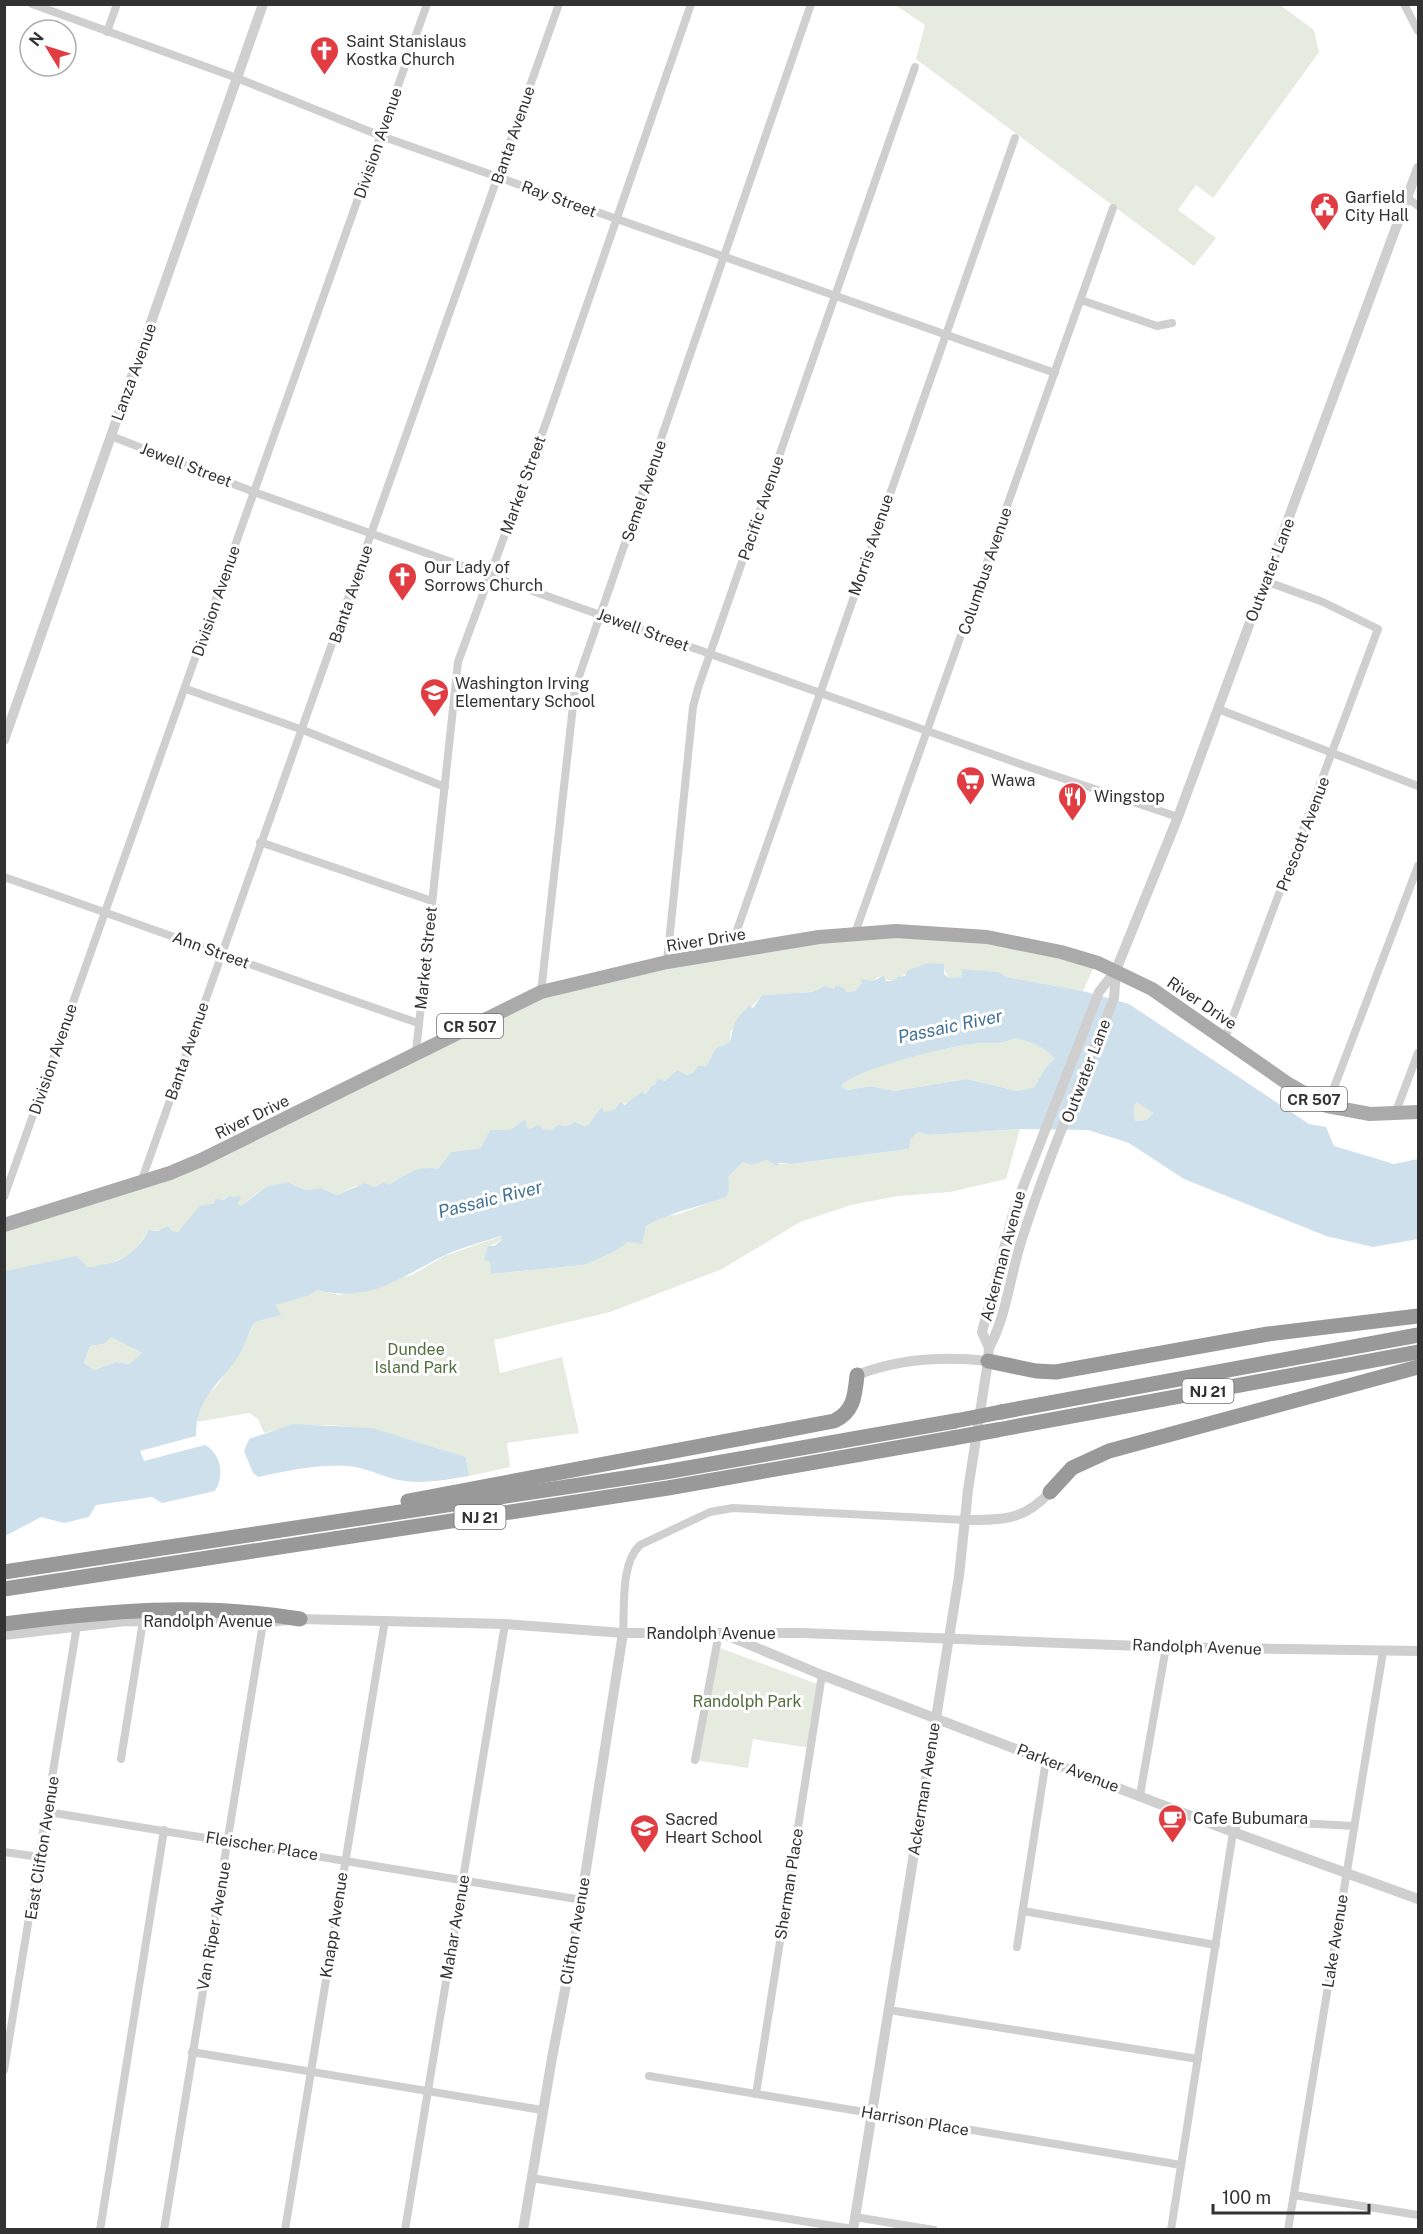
<svg xmlns="http://www.w3.org/2000/svg" width="1423" height="2234" viewBox="0 0 1423 2234" font-family="'Public Sans',sans-serif">
<style>
.green{fill:#e5ebdf}
.water{fill:#cfe0ed;fill-rule:evenodd}
.lines{fill:none;stroke-linecap:round;stroke-linejoin:round}
.minor{stroke:#cfcfcf;stroke-width:8}
.tertiary{stroke:#cfcfcf;stroke-width:10}
.primary{stroke:#aaa;stroke-width:14}
.motorway{stroke:#999;stroke-width:15}
.motorway-bridge{stroke:#999;stroke-width:15}
.labels{text-anchor:middle;dominant-baseline:central;stroke-width:6;stroke-linejoin:round;paint-order:stroke}
.shield{fill:#fff;stroke:#707070;stroke-width:1.5}
.shield-label{font-size:15px;font-weight:bold;fill:#323232}
.poi-label{font-size:16px;fill:#323232;stroke:#fff;text-anchor:start}
.street-label{font-size:16px;fill:#323232;stroke:#fff}
.park-label{font-size:16px;fill:#546e40;stroke:#fff}
.water-label{font-size:18px;font-style:italic;fill:#417194;stroke:#fff}
</style>
<rect width="100%" height="100%" fill="#fff"/>
<!-- green -->
<g class="green">
<polygon points="895,5 1280,5 1314,30 1319,52 1213,198 1196,185 1178,210 1216,238 1194,266 916,59 925,25"/>
<polygon points="855,933 976,936 1096,962 1083,991 1006,977 999,972 962,971 961,977 949,978 943,968 928,963 892,981 878,977 872,981 861,980 862,983 855,991 846,992 835,985 834,989 820,988 812,992 762,995 730,1032 730,1042 716,1048 706,1066 697,1066 694,1072 687,1075 675,1071 669,1079 651,1086 646,1094 640,1092 630,1103 618,1104 615,1109 606,1113 603,1111 601,1107 589,1124 583,1126 575,1122 564,1126 558,1126 551,1130 527,1129 526,1120 510,1130 491,1130 482,1148 451,1152 438,1169 404,1175 388,1186 385,1182 374,1187 355,1186 337,1195 321,1188 305,1190 287,1182 258,1192 241,1206 237,1205 230,1195 188,1221 178,1232 149,1230 131,1255 102,1266 5,1271 5,1225 141,1182 541,992"/>
<path d="M 1017,1038 C 1029,1042 1048,1047 1054,1059 L 1046,1067 L 1034,1089 L 1017,1091 L 967,1079 L 894,1091 L 871,1086 L 847,1090 L 841,1086 C 852,1070 950,1046 972,1044 C 992,1042 996,1046 1017,1038 Z"/>
<polygon points="1137,1101 1153,1113 1146,1120 1135,1121 1134,1106"/>
<path d="M 1020,1129 L 1006,1179 L 950,1192 L 898,1196 L 851,1205 L 800,1222 L 722,1269 L 610,1312 L 494,1340 L 500,1373 L 562,1357 L 579,1433 L 507,1443 L 510,1467 L 469,1476 L 466,1457 C 397,1436 336,1412 264,1433 L 258,1419 L 249,1413 L 196,1422 L 203,1398 L 216,1387 L 236,1359 L 255,1322 L 280,1315 L 276,1305 C 289,1298 304,1296 316,1290 L 340,1295 L 412,1275 L 444,1256 L 502,1236 L 502,1240 L 490,1246 L 492,1274 L 584,1265 L 616,1251 L 646,1226 L 664,1216 L 679,1214 L 725,1197 L 728,1177 L 743,1162 L 751,1165 L 767,1160 L 778,1164 L 793,1164 L 909,1149 L 911,1139 L 918,1132 L 929,1135 Z"/>
<polygon points="111,1337 142,1353 129,1364 116,1362 94,1370 84,1364 90,1346 104,1344"/>
<polygon points="717,1647 820,1685 811,1748 753,1739 748,1768 695,1760"/>
</g>
<!-- water -->
<g class="water">
<path d="M 928,963 L 944,964 L 944,974 L 949,978 L 961,977 L 962,971 L 959,969 L 999,972 L 1006,977 L 1083,991 L 1129,1004 L 1309,1124 L 1326,1127 L 1334,1146 L 1394,1164 L 1418,1159 L 1418,1239 L 1373,1247 L 1326,1236 L 1184,1179 L 1129,1143 L 1088,1130 L 1020,1129 L 929,1135 L 918,1132 L 911,1139 L 909,1149 L 792,1164 L 779,1163 L 777,1166 L 767,1160 L 751,1165 L 743,1162 L 728,1177 L 729,1191 L 726,1197 C 699,1207 670,1212 646,1226 L 642,1244 L 628,1242 L 616,1251 L 584,1265 L 491,1274 L 490,1261 L 484,1260 L 488,1246 L 494,1246 L 502,1240 L 501,1236 C 482,1242 461,1248 443,1256 C 397,1279 371,1303 316,1290 L 310,1295 L 276,1305 L 281,1315 L 255,1322 C 247,1334 244,1349 236,1360 C 216,1388 196,1398 196,1436 L 140,1451 L 144,1461 L 205,1445 C 221,1454 225,1475 215,1491 L 162,1503 L 152,1497 L 96,1505 L 89,1517 L 64,1523 L 41,1517 L 5,1536 L 5,1271 L 77,1256 L 87,1267 C 119,1264 133,1257 149,1230 L 158,1231 L 168,1226 L 172,1231 L 178,1232 L 201,1205 L 214,1204 L 215,1199 L 223,1200 L 230,1195 L 233,1197 L 239,1196 L 241,1198 L 237,1204 L 241,1206 L 266,1187 L 287,1182 L 305,1190 L 321,1188 L 337,1195 L 365,1183 L 374,1187 L 385,1182 L 389,1185 C 404,1175 419,1165 438,1169 L 451,1152 L 481,1148 L 490,1130 L 510,1130 L 526,1119 L 527,1128 L 531,1129 L 537,1125 L 541,1126 L 542,1129 L 551,1130 L 558,1125 L 565,1126 L 575,1122 L 584,1126 L 589,1124 L 602,1106 L 603,1111 L 606,1112 L 615,1109 L 620,1102 L 625,1105 L 641,1092 L 646,1094 L 651,1086 L 656,1084 L 657,1079 L 665,1081 L 677,1070 L 687,1075 L 694,1072 L 697,1066 L 706,1066 L 716,1048 L 730,1042 C 734,1024 734,1020 749,1006 L 753,1008 L 762,995 L 812,992 L 825,986 L 834,989 L 835,985 L 844,988 L 846,992 L 855,991 L 862,983 L 860,979 L 872,981 L 884,976 L 886,981 L 892,981 L 898,977 L 905,976 L 908,970 ZM 1017,1038 C 1029,1042 1047,1047 1054,1059 L 1046,1067 L 1034,1088 L 1017,1091 L 967,1079 L 894,1091 L 871,1086 L 847,1090 L 841,1086 C 853,1070 950,1046 972,1044 C 992,1042 996,1046 1017,1038 ZM 1137,1102 L 1153,1113 L 1146,1120 L 1135,1121 L 1134,1106 ZM 111,1337 L 142,1353 L 129,1364 L 116,1362 L 94,1370 L 84,1363 L 90,1346 L 104,1344 Z"/>
<path d="M 293,1424 L 372,1428 L 466,1457 L 469,1476 C 443,1480 417,1486 390,1478 C 375,1473 363,1467 346,1466 C 316,1464 286,1471 258,1477 L 253,1473 L 244,1451 L 249,1439 Z"/>
</g>
<g class="lines">
<!-- minor -->
<g class="minor">
<polyline points="32,4 237,78 381,136 1055,373"/>
<polyline points="1404,4 1418,31"/>
<polyline points="107,32 117,4"/>
<polyline points="1408,198 1418,206"/>
<polyline points="1081,300 1157,326 1172,323"/>
<polyline points="111,436 254,492 1026,766 1178,817"/>
<polyline points="186,689 303,730 445,787"/>
<polyline points="1218,709 1418,786"/>
<polyline points="260,842 432,901"/>
<path d="M 4,877 C 143,925 280,976 418,1023"/>
<polyline points="855,933 1113,208"/>
<polyline points="729,953 1015,138"/>
<polyline points="667,962 693,707 698,688 915,67"/>
<polyline points="541,992 575,688 811,4"/>
<polyline points="1225,1038 1378,629 1323,602 1265,581"/>
<polyline points="416,1052 458,662 547,420 691,4"/>
<polyline points="1327,1106 1418,866"/>
<polyline points="1395,1114 1418,1053"/>
<polyline points="141,1182 559,4"/>
<polyline points="4,1197 427,4"/>
<path d="M 623,1633 C 625,1607 620,1564 640,1545 L 710,1512 L 733,1508 L 965,1520"/>
<polyline points="121,1759 143,1621"/>
<polyline points="695,1760 719,1633"/>
<polyline points="1140,1795 1166,1647"/>
<polyline points="48,1812 582,1900"/>
<polyline points="4,1852 40,1857"/>
<polyline points="1023,1911 1216,1945"/>
<polyline points="1017,1947 1046,1760"/>
<polyline points="889,2010 1198,2059"/>
<polyline points="192,2052 542,2110"/>
<polyline points="4,2070 77,1625"/>
<polyline points="649,2076 1181,2165"/>
<polyline points="756,2094 822,1675"/>
<polyline points="531,2178 853,2229"/>
<polyline points="1294,2195 1418,2215"/>
<polyline points="855,2217 934,2230"/>
<polyline points="100,2230 164,1830"/>
<polyline points="164,2230 263,1623"/>
<polyline points="285,2230 385,1620"/>
<polyline points="405,2230 505,1624"/>
<polyline points="1171,2230 1233,1832 1240,1820 1354,1826"/>
<polyline points="1288,2230 1383,1652"/>
</g>
<!-- tertiary -->
<g class="tertiary">
<polyline points="4,740 263,4"/>
<path d="M 989,1348 C 1007,1315 1010,1275 1022,1239 C 1048,1157 1083,1078 1114,998 L 1116,970"/>
<path d="M 857,1375 C 900,1358 943,1356 988,1361"/>
<path d="M 965,1520 C 1001,1520 1024,1521 1050,1492"/>
<polyline points="4,1635 126,1621 244,1624 300,1619 505,1624 623,1633 802,1633 1166,1647 1418,1651"/>
<polyline points="726,1635 822,1675 1233,1832 1418,1899"/>
<polyline points="523,2230 552,2058 577,1927 623,1633"/>
<polyline points="853,2230 959,1576 968,1490 988,1361 989,1348 982,1332 1014,1210 1099,992 1116,970 1178,817 1418,168"/>
</g>
<!-- primary -->
<polyline class="primary" points="4,1225 170,1173 201,1160 541,992 667,962 819,937 896,931 987,937 1061,952 1098,963 1152,989 1287,1083 1327,1106 1370,1114 1418,1112"/>
<!-- motorway -->
<g class="motorway">
<polyline points="988,1361 1036,1371 1056,1372 1268,1334 1418,1316"/>
<polyline points="1001,1412 1418,1335"/>
<polyline points="997,1430 1418,1352"/>
<polyline points="1050,1492 1072,1468 1109,1451 1418,1367"/>
<path d="M 408,1501 L 834,1421 C 854,1412 855,1395 857,1375"/>
<polyline points="4,1572 665,1472 955,1421"/>
<polyline points="4,1589 668,1488 953,1438"/>
<path d="M 4,1624 C 105,1611 199,1602 300,1619"/>
</g>
<!-- motorway-bridge -->
<g class="motorway-bridge">
<polyline points="955,1421 1001,1412"/>
<polyline points="953,1438 997,1430"/>
</g>
</g>
<!-- icons -->
<defs>
<symbol id="church-pin" viewBox="-11 -11 22 30"><path d="M0 17L-7.5 6A9.5 9.5 0 1 1 7.5 6Z" fill="#e23c43" stroke="#fff"/><path d="M-1.2-6h2.4v3.5h3.3v2.4h-3.3V6h-2.4V-.1h-3.3v-2.4h3.3Z" fill="#fff"/></symbol>
<symbol id="civic-pin" viewBox="-11 -11 22 30"><path d="M0 17L-7.5 6A9.5 9.5 0 1 1 7.5 6Z" fill="#e23c43" stroke="#fff"/><path d="M-.6-6.5H3V-4.5H.6V-3L4-1V1h2V6H-6V1h2V-1L-.6-3ZM-1.2 2.5V6h2.4V2.5Z" fill="#fff"/></symbol>
<symbol id="school-pin" viewBox="-11 -11 22 30"><path d="M0 17L-7.5 6A9.5 9.5 0 1 1 7.5 6Z" fill="#e23c43" stroke="#fff"/><path d="M0-5L7-2L0 1L-7-2ZM-4 1L0 2.5L4 1V4Q0 6-4 4Z" fill="#fff"/></symbol>
<symbol id="supermarket-pin" viewBox="-11 -11 22 30"><path d="M0 17L-7.5 6A9.5 9.5 0 1 1 7.5 6Z" fill="#e23c43" stroke="#fff"/><path d="M-6-5.5h2.5l.6 2H6L4.5 2H-2.5L-4.4-4H-6ZM-1.5 3.2a1.3 1.3 0 1 0 .1 0ZM3 3.2a1.3 1.3 0 1 0 .1 0Z" fill="#fff"/></symbol>
<symbol id="restaurant-pin" viewBox="-11 -11 22 30"><path d="M0 17L-7.5 6A9.5 9.5 0 1 1 7.5 6Z" fill="#e23c43" stroke="#fff"/><path d="M-5-6h1v4h1v-4h1v4h1v-4h1v5L-1.5 .5V6h-2V.5L-5-1ZM5-6V6H3V1.5H1.5Q1.5-4 5-6Z" fill="#fff"/></symbol>
<symbol id="cafe-pin" viewBox="-11 -11 22 30"><path d="M0 17L-7.5 6A9.5 9.5 0 1 1 7.5 6Z" fill="#e23c43" stroke="#fff"/><path d="M-5.5-4.5H6V0H3Q3 3.5 0 3.5H-2.5Q-5.5 3.5-5.5 0ZM3-3.2v2h1.7v-2ZM-6 4.5H4V6H-6Z" fill="#fff"/></symbol>
</defs>
<g fill-rule="evenodd">
<use href="#church-pin" x="308" y="34" width="33" height="45"/>
<use href="#civic-pin" x="1308" y="190" width="33" height="45"/>
<use href="#church-pin" x="386" y="560" width="33" height="45"/>
<use href="#school-pin" x="418" y="676" width="33" height="45"/>
<use href="#supermarket-pin" x="954" y="764" width="33" height="45"/>
<use href="#restaurant-pin" x="1056" y="780" width="33" height="45"/>
<use href="#cafe-pin" x="1156" y="1802" width="33" height="45"/>
<use href="#school-pin" x="628" y="1812" width="33" height="45"/>
</g>
<g class="labels">
<!-- shield labels -->
<g class="shield">
<rect x="437" y="1014" width="66" height="24" rx="4.5"/>
<rect x="1281" y="1087" width="66" height="24" rx="4.5"/>
<rect x="1182.5" y="1379" width="51" height="24" rx="4.5"/>
<rect x="454.5" y="1505" width="51" height="24" rx="4.5"/>
</g>
<g class="shield-label">
<text x="470" y="1026">CR 507</text>
<text x="1314" y="1099">CR 507</text>
<text x="1208" y="1391">NJ 21</text>
<text x="480" y="1517">NJ 21</text>
</g>
<!-- poi labels -->
<g class="poi-label">
<text x="346" y="41">Saint Stanislaus<tspan x="346" dy="18">Kostka Church</tspan></text>
<text x="1345" y="197">Garfield<tspan x="1345" dy="18">City Hall</tspan></text>
<text x="424" y="567">Our Lady of<tspan x="424" dy="18">Sorrows Church</tspan></text>
<text x="455" y="683">Washington Irving<tspan x="455" dy="18">Elementary School</tspan></text>
<text x="991" y="780">Wawa</text>
<text x="1094" y="796">Wingstop</text>
<text x="1193" y="1818">Cafe Bubumara</text>
<text x="665" y="1819">Sacred<tspan x="665" dy="18">Heart School</tspan></text>
</g>
<!-- street labels -->
<g class="street-label">
<text transform="translate(513 135) rotate(-71)">Banta Avenue</text>
<text transform="translate(378 143) rotate(-71)">Division Avenue</text>
<text transform="translate(559 199) rotate(20)">Ray Street</text>
<text transform="translate(134 372) rotate(-70)">Lanza Avenue</text>
<text transform="translate(186 465) rotate(21)">Jewell Street</text>
<text transform="translate(523 485) rotate(-70)">Market Street</text>
<text transform="translate(644 491) rotate(-71)">Semel Avenue</text>
<text transform="translate(761 508) rotate(-71)">Pacific Avenue</text>
<text transform="translate(871 545) rotate(-71)">Morris Avenue</text>
<text transform="translate(1270 570) rotate(-69)">Outwater Lane</text>
<text transform="translate(985 571) rotate(-71)">Columbus Avenue</text>
<text transform="translate(351 594) rotate(-71)">Banta Avenue</text>
<text transform="translate(216 601) rotate(-71)">Division Avenue</text>
<text transform="translate(643 630) rotate(20)">Jewell Street</text>
<text transform="translate(1303 834) rotate(-69)">Prescott Avenue</text>
<text transform="translate(706 940) rotate(-9)">River Drive</text>
<text transform="translate(211 950) rotate(20)">Ann Street</text>
<text transform="translate(426 958) rotate(-84)">Market Street</text>
<text transform="translate(1202 1003) rotate(34)">River Drive</text>
<text transform="translate(187 1051) rotate(-71)">Banta Avenue</text>
<text transform="translate(53 1059) rotate(-71)">Division Avenue</text>
<text transform="translate(1086 1071) rotate(-69)">Outwater Lane</text>
<text transform="translate(252 1117) rotate(-26)">River Drive</text>
<text transform="translate(1003 1256) rotate(-75)">Ackerman Avenue</text>
<text x="208" y="1621">Randolph Avenue</text>
<text x="711" y="1633">Randolph Avenue</text>
<text transform="translate(1197 1647) rotate(2)">Randolph Avenue</text>
<text transform="translate(1068 1768) rotate(21)">Parker Avenue</text>
<text transform="translate(924 1789) rotate(-81)">Ackerman Avenue</text>
<text transform="translate(262 1846) rotate(9)">Fleischer Place</text>
<text transform="translate(42 1848) rotate(-81)">East Clifton Avenue</text>
<text transform="translate(789 1884) rotate(-81)">Sherman Place</text>
<text transform="translate(334 1925) rotate(-81)">Knapp Avenue</text>
<text transform="translate(214 1926) rotate(-80)">Van Riper Avenue</text>
<text transform="translate(455 1927) rotate(-80)">Mahar Avenue</text>
<text transform="translate(575 1931) rotate(-80)">Clifton Avenue</text>
<text transform="translate(1335 1941) rotate(-81)">Lake Avenue</text>
<text transform="translate(915 2121) rotate(10)">Harrison Place</text>
</g>
<!-- park labels -->
<g class="park-label">
<text x="416" y="1349">Dundee<tspan x="416" dy="18">Island Park</tspan></text>
<text x="747" y="1701">Randolph Park</text>
</g>
<!-- water labels -->
<g class="water-label">
<text transform="translate(950 1026) rotate(-12)">Passaic River</text>
<text transform="translate(490 1199) rotate(-14)">Passaic River</text>
</g>
</g>
<!-- border -->
<rect width="1423" height="2234" fill="none" stroke="#323232" stroke-width="12"/>
<!-- north arrow -->
<g transform="translate(48 48) rotate(308)"><circle r="28" fill="#ffffff" stroke="#adadad" stroke-width="1.5"/>
<path d="M0-4.5L10 22L0 15L-10 22Z" fill="#e23c43"/>
<text y="-9" font-size="16" font-weight="bold" text-anchor="middle" fill="#323232">N</text>
</g>
<!-- scale -->
<path d="M1213 2204v9h156v-9" fill="none" stroke="#323232" stroke-width="3"/>
<text x="1222" y="2204" font-size="18" fill="#323232" stroke="#ffffff" stroke-width="4.5" paint-order="stroke">100 m</text>
</svg>
